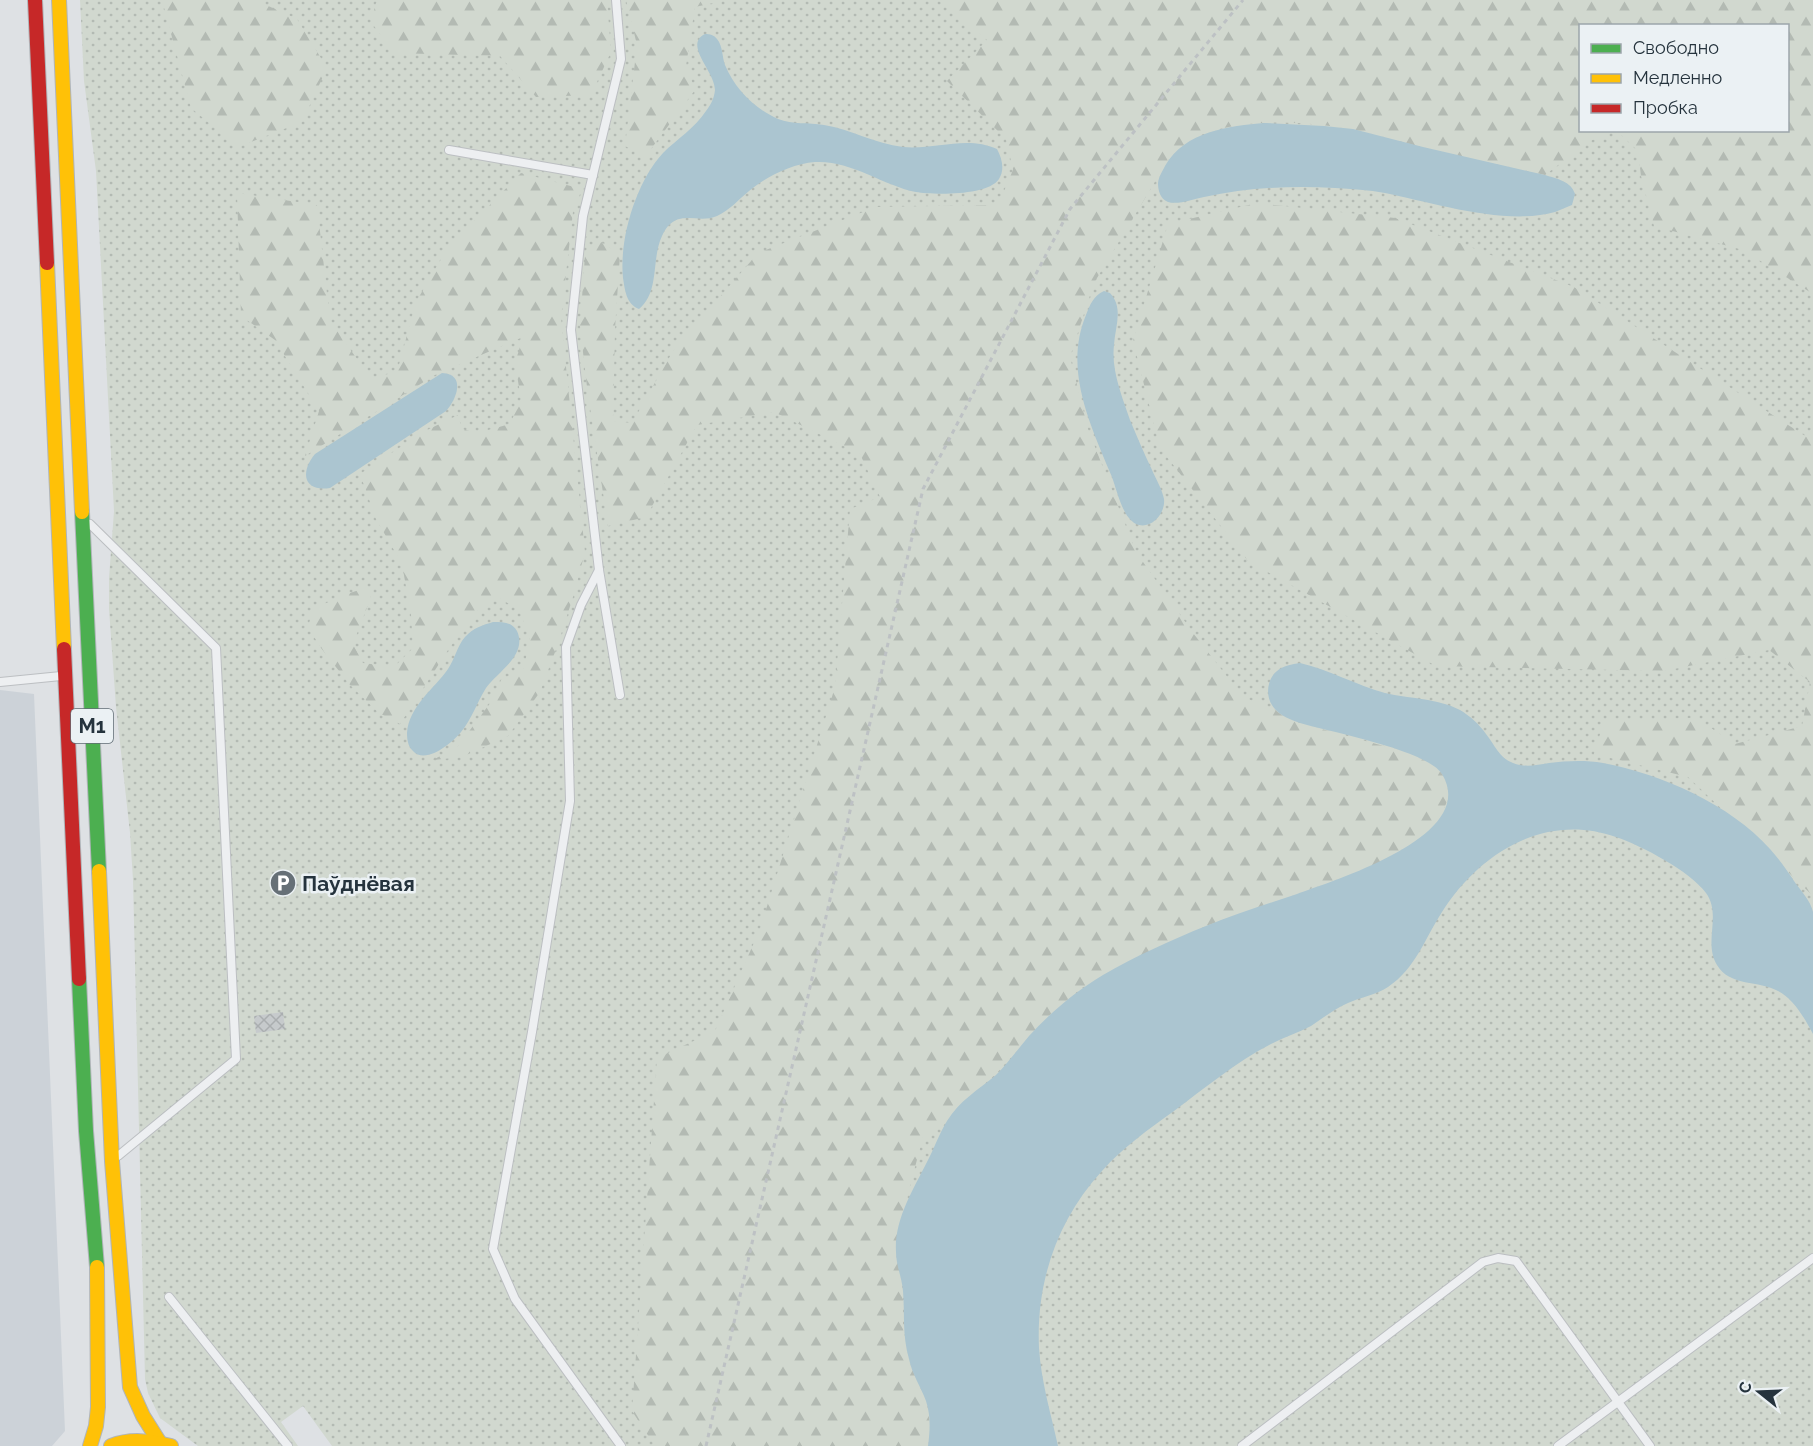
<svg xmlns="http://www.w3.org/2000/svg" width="1813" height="1446" viewBox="0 0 1813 1446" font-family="Raleway,sans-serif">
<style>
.built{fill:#ccd2d8}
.grass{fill:url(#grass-dots);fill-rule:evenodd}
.forest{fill:url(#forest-firs)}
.water{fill:#abc5d0}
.building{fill:url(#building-cross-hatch)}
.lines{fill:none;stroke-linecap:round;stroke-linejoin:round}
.lane-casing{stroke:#bcbfc2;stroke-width:10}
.fast-casing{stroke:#b0b5b9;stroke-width:16}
.slow-casing{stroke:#b0b5b9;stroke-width:16}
.jam-casing{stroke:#b0b5b9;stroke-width:16}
.path{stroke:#bdc1c4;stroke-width:3;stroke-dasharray:4.5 4.5;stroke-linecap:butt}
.lane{stroke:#edeff1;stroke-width:8}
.fast{stroke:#4caf50;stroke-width:14}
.slow{stroke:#ffc107;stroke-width:14}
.jam{stroke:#c62828;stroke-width:14}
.labels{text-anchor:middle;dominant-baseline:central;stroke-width:5;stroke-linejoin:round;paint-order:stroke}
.shield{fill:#ebf1f4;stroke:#606c74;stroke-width:1.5}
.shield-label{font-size:20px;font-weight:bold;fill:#25333d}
.poi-label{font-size:21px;font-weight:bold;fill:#25333d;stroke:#ebf1f4;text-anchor:start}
</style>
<defs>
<pattern id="grass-dots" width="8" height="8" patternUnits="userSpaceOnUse" patternTransform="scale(1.5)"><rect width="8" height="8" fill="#d1d8cf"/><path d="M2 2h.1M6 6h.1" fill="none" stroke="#b3bab3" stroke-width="1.8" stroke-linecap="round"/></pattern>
<pattern id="forest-firs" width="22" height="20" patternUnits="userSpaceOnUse" patternTransform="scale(1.5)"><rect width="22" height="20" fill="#d1d8cf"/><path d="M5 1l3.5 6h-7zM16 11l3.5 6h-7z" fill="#b3bab3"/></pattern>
<pattern id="building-cross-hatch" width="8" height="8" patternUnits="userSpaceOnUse" patternTransform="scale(1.5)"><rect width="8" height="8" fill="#c6cacc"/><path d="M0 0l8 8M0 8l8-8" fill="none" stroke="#aaaeb0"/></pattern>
</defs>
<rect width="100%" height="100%" fill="#dee1e4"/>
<!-- built -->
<polygon class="built" points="0,690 34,694 65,1431 52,1446 0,1446"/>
<!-- grass -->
<path class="grass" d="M 80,0 L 1813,0 L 1813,1446 L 332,1446 L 303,1406 L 281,1422 L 298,1446 L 198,1446 L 160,1418 L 148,1393 L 145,1379 L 133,880 L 130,833 L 116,707 L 109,609 L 109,578 L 114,511 L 96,171 L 84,81 ZM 1580,26 L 1788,26 L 1788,130 L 1580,130 Z"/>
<!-- forest -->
<g class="forest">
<polygon points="162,0 255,0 297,19 327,68 302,122 238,147 191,108"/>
<polygon points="379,0 607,0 611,52 591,95 536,97 500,56 394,53 371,22 376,3"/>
<polygon points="626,0 727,0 695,7 686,66 695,90 645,157 625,146 637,45"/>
<path d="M 938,0 L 1813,0 L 1813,294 L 1743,250 L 1654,226 L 1641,176 L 1638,151 L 1617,131 L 1788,130 L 1788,26 L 1580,26 L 1580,130 L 1614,131 L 1590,141 L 1545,175 C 1505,166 1464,158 1425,148 C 1401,142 1378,134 1354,130 C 1309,121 1238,117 1196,137 C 1185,143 1177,151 1168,160 L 1094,283 L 1070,357 L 1088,429 L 1136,552 L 1193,633 L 1243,697 L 1275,710 L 1286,718 L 1300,723 L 1402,751 L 1434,764 L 1443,775 L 1447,786 L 1448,799 L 1443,811 L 1433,825 L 1414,842 L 1387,859 L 1361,871 L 1206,926 L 1128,962 L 1080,989 L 1043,1021 L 996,1074 L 954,1109 L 944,1125 L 923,1137 L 902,1216 L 896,1253 L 903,1291 L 903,1326 L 905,1342 L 910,1364 L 927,1403 L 930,1425 L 928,1446 L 655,1446 L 632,1411 L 657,1058 L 715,1031 L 760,929 L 835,687 L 850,509 L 880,497 L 860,454 L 774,412 L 697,425 L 646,517 L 608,526 L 587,387 L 580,326 L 585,255 L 601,242 L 620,254 L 615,329 L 613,421 L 632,423 L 673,351 L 758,253 L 876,207 L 998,205 L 1013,170 L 1006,139 L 947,81 L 987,40 Z"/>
<polygon points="521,173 582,189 573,212 561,318 585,552 573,597 558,644 540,692 508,736 462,757 433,760 458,746 491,702 501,680 524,668 530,637 519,610 499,598 477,611 450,647 400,724 379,713 350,685 321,648 308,627 313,609 344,595 365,588 371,597 353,644 363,663 394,667 413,648 411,615 402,564 376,519 360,474 423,432 458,415 462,429 477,433 510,424 521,399 515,363 523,337 435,375 305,456 319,411 275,340 241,316 237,193 317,205 330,320 370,378 397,372 416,302 447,249"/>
<polygon points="1257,203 1395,218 1574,287 1813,441 1813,891 1811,894 1688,777 1594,754 1604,721 1696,718 1735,744 1802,726 1810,682 1769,650 1664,671 1436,666 1248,561 1160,448 1133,341 1168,224"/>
</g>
<!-- water -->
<g class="water">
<path d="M 705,34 C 710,34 714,35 717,39 C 723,46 722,57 725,65 C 735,89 755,109 778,119 C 793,125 808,122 824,125 C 851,129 875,144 903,147 C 935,150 967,135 997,149 C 1002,159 1005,169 999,179 C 988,196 933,195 916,192 C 882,185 851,160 815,162 C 792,164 767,176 749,191 C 738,200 730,210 717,216 C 697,225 676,206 662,236 C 651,259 660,292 639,309 C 626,304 625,290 623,278 C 619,239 636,182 663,153 C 677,139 695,128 706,111 C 711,104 714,99 715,90 C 715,71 683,45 705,34 Z"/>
<path d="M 1265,123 L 1324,126 L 1353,129 L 1423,147 L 1545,175 C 1557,179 1571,181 1575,194 L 1572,205 C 1566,207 1561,210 1555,212 C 1506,226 1434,203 1385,193 C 1369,190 1351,189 1335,188 C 1291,185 1246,188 1204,197 C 1194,199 1178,205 1168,202 C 1160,199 1158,190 1158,183 C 1159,176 1162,172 1165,166 C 1185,131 1229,126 1265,123 Z"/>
<path d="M 1104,291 L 1110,293 C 1124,308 1115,327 1114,345 C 1111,370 1122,396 1130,420 C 1137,437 1144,453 1152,470 C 1156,479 1162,489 1164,499 C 1166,518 1143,536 1129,518 C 1121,509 1116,488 1112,477 C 1091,426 1063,370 1086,315 C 1090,305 1093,296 1104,291 Z"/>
<path d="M 442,373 C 466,374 457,399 446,411 L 330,488 C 303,492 300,472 315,454 Z"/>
<path d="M 493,622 C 503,622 512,622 517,631 C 528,655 497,672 486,688 C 477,702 472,719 461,732 C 452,743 425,766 412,750 C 408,746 407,739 407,733 C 409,706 434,689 448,669 C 455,659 457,646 465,637 C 473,628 483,625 493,622 Z"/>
<path d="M 1300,663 C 1330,670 1356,685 1385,693 C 1410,699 1437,698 1460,710 C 1470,716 1479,724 1486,734 C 1495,745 1499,758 1513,763 C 1526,768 1536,765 1549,763 C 1566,761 1585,760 1603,763 C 1661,774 1730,804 1770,849 C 1779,859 1787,870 1794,881 C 1800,890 1811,901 1813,912 C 1813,923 1813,936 1813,948 C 1813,977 1813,1005 1813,1034 C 1805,1019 1794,999 1778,991 C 1759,980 1730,987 1717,965 C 1703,942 1722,915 1706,893 C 1690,871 1642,846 1616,837 C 1546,812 1480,852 1442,912 C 1425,938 1416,968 1388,987 C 1376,995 1361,997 1348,1003 C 1334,1009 1323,1018 1311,1026 C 1298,1033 1284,1037 1271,1044 C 1236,1062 1205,1088 1174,1111 C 1149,1129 1122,1148 1102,1171 C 1057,1220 1036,1282 1039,1348 C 1041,1381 1051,1414 1058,1446 L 928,1446 C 930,1431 931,1416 926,1401 C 921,1387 912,1374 909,1359 C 902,1334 905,1316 903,1291 C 902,1278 896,1265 896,1252 C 894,1220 913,1190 927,1162 C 934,1149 939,1134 947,1121 C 959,1101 978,1090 996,1075 C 1008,1063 1018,1049 1029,1036 C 1051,1012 1075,992 1103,975 C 1136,956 1171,940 1206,926 C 1236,914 1267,904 1297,894 C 1334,880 1480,836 1442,774 C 1427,750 1330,732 1300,723 C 1291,720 1281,716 1275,709 C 1265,699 1266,680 1277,671 C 1283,666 1292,664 1300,663 Z"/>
</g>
<!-- building -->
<polygon class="building" points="283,1012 285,1029 256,1033 254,1016"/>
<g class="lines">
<defs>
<g id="lane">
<polyline points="616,0 621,59 583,216 571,330 599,570 620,695"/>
<polyline points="449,150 593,175"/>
<polyline points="90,524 216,648 236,1059 118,1156"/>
<polyline points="599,570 581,605 566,647 570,801 532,1032 493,1249 515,1299 621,1446"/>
<polyline points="0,682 61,676"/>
<polyline points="169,1297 288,1446"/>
<polyline points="1242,1446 1483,1262 1498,1258 1516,1261 1650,1446"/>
<polyline points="1558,1446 1813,1258"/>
</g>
<g id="fast">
<polyline points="82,512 99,871"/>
<polyline points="79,979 86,1131 97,1267"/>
</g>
<g id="slow">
<polyline points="59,0 82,512"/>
<polyline points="47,263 64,649"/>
<polyline points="99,871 112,1161 130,1387 143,1416 160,1443"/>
<polyline points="90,1446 96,1426 98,1407 97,1267"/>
<path d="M 111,1446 C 131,1438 150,1441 171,1446"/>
</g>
<g id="jam">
<polyline points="35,0 47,263"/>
<polyline points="64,649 79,979"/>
</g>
</defs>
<!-- lane casing -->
<use href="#lane" class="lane-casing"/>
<!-- fast casing -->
<use href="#fast" class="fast-casing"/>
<!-- slow casing -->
<use href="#slow" class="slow-casing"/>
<!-- jam casing -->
<use href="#jam" class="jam-casing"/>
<!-- path -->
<polyline class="path" points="706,1446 923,489 1070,209 1243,0"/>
<!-- lane -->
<use href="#lane" class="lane"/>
<!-- fast -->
<use href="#fast" class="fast"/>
<!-- slow -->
<use href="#slow" class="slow"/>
<!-- jam -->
<use href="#jam" class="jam"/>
</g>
<!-- icons -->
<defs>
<symbol id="parking-disc" viewBox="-11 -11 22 22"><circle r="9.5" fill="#667077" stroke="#ebf1f4"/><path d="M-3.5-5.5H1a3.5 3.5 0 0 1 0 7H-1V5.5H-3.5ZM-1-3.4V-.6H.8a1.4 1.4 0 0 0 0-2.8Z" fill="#fff"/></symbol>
</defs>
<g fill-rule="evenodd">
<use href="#parking-disc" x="268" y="868" width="30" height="30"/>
</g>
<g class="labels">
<!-- shield labels -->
<rect class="shield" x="71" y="709" width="42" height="34" rx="4.5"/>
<g class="shield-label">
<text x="92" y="726">М1</text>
</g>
<!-- poi labels -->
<g class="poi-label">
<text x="302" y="883">Паўднёвая</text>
</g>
</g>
<!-- legend -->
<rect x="1579" y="24" width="210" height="108" fill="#ebf1f4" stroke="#9ca5ab" stroke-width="1.5"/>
<rect x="1591" y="44" width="30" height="9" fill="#4caf50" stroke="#9ca5ab" stroke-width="1.5"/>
<text x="1633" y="54" font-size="18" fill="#25333d">Свободно</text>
<rect x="1591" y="74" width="30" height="9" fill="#ffc107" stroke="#9ca5ab" stroke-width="1.5"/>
<text x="1633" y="84" font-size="18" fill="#25333d">Медленно</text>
<rect x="1591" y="104" width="30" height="9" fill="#c62828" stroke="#9ca5ab" stroke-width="1.5"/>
<text x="1633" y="114" font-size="18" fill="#25333d">Пробка</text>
<!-- north arrow -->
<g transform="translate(1759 1392) rotate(288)" stroke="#ebf1f4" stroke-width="4.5" paint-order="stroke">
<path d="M0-4.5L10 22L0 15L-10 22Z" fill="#25333d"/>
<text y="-9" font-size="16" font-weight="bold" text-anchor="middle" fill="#25333d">С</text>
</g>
</svg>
